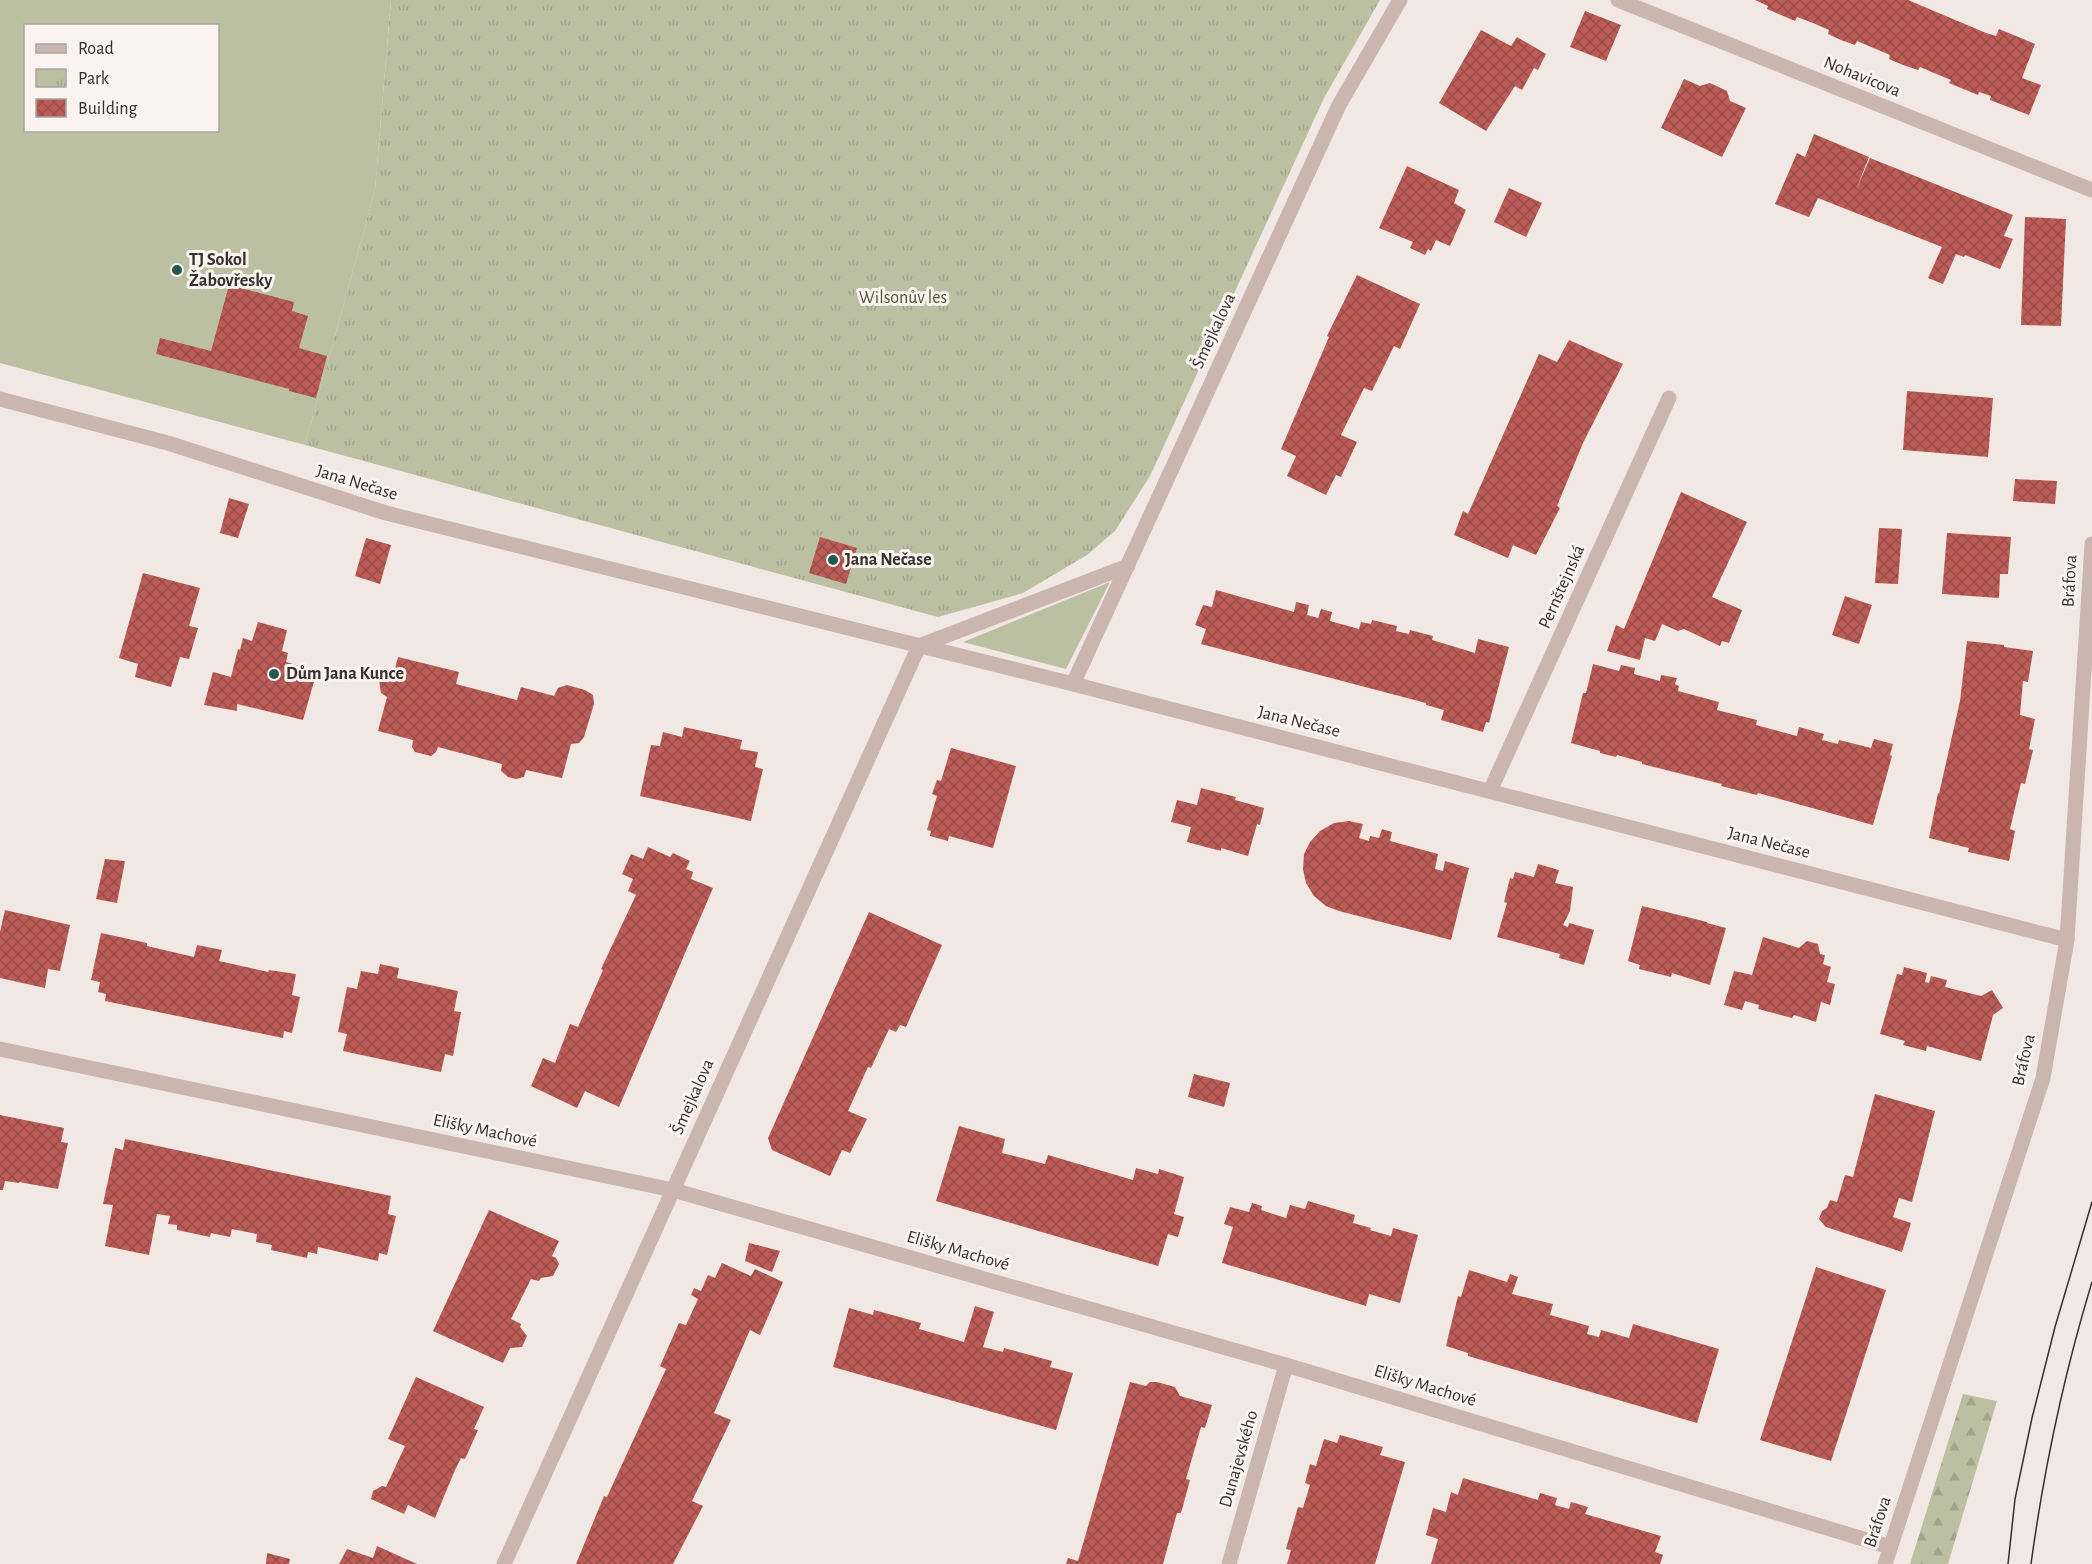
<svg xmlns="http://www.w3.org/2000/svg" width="2092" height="1564" viewBox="0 0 2092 1564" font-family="'Alegreya Sans',sans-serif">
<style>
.grass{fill:#bcc0a3;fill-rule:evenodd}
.forest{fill:url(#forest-firs)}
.park{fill:url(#park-tufts)}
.building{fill:url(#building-cross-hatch)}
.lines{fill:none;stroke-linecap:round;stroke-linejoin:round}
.minor{stroke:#cab6af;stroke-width:15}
.tram{stroke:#392e2c;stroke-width:1.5}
.poi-dot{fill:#255751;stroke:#faf3ef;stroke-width:2}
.labels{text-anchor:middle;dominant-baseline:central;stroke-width:6;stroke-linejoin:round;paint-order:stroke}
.street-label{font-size:18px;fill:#392e2c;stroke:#faf3ef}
.poi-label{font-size:18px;font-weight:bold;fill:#392e2c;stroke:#faf3ef;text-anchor:start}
.park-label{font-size:18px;fill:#4f5532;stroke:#faf3ef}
</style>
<defs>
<pattern id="forest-firs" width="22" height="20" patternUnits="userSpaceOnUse" patternTransform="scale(1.5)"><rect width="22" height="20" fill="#bcc0a3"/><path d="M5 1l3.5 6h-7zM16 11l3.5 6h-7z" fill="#a2a58c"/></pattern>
<pattern id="park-tufts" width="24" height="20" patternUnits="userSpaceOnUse" patternTransform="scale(1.5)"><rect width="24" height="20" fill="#bcc0a3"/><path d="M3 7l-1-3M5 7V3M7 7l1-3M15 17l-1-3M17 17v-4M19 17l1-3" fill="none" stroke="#a2a58c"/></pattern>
<pattern id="building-cross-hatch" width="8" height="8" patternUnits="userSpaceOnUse" patternTransform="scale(1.5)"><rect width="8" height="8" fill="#bb5c57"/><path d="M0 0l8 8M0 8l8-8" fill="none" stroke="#994c48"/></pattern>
</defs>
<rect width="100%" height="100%" fill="#f2e8e3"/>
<!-- grass -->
<g class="grass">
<path d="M 0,0 L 391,0 L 375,190 L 305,445 L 0,363 ZM 26,26 L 218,26 L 218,130 L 26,130 Z"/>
<polygon points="1110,582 1066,669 963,642"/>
</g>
<!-- forest -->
<polygon class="forest" points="1963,1394 1997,1401 1948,1564 1910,1564"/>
<!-- park -->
<polygon class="park" points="391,0 1380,0 1324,98 1150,476 1115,531 1087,555 1023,593 938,617 305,445 375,190"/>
<!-- building -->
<g class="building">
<polygon points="1755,0 1908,0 1986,33 1996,36 1999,29 2035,44 2022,78 2041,85 2029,115 1990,100 1991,96 1979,92 1978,95 1949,83 1951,80 1934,73 1920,67 1918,70 1903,65 1889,59 1890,55 1857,41 1855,45 1841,40 1828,34 1829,30 1813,23 1797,17 1795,21 1767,9 1768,6"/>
<polygon points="1585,11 1621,25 1606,61 1570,47"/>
<polygon points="1481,30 1511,46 1517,37 1546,54 1538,70 1534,68 1522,90 1515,86 1486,131 1439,103"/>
<polygon points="1684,79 1700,86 1710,83 1727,91 1730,101 1746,108 1722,157 1661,128"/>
<polygon points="1814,134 1869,157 1856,190 1870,158 2013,215 2004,236 2013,239 2000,269 1965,255 1964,257 1956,254 1943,284 1928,278 1942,247 1818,198 1809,217 1775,204 1797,153 1805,157"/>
<polygon points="1407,166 1459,190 1454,203 1466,210 1450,246 1436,240 1431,251 1428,249 1425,255 1410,248 1413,242 1379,228"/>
<polygon points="1509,188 1542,203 1526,237 1494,222"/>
<polygon points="2025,217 2066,219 2061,326 2021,325"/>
<polygon points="1357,275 1420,304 1400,349 1394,346 1372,391 1364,388 1341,435 1357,442 1341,477 1336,475 1326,495 1287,476 1296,456 1281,449 1329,337 1327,336"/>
<polygon points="229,285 294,302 292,311 308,316 299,348 327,356 316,398 289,391 289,389 156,354 160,338 211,351"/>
<polygon points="1569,340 1623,364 1583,443 1557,506 1560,508 1536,555 1513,545 1508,558 1454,535 1463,511 1468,514 1539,354 1557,362"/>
<polygon points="1907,391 1993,398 1988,457 1903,450"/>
<polygon points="2015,479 2057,481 2055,504 2013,501"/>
<polygon points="1681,492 1747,522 1712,597 1742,610 1729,643 1722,641 1720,646 1684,629 1678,631 1662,624 1655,641 1645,638 1640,660 1607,651 1616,625 1624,629"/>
<polygon points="229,498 249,504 238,538 220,533"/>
<polygon points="1879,528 1902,529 1898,584 1875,583"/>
<polygon points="1947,533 2011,537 2008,574 2000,574 1999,598 1942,594"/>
<polygon points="820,537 857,548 846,584 809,573"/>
<polygon points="366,538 391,545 380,584 355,576"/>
<polygon points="143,573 200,588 189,626 198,628 189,659 180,657 171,687 135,677 138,664 119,658"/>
<polygon points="1216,590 1294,612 1296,602 1309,605 1307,615 1318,618 1321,609 1332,612 1330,621 1359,629 1361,622 1371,624 1372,620 1397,626 1396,631 1409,634 1410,630 1433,636 1432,640 1475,653 1478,639 1509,647 1489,723 1486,722 1483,732 1441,720 1444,710 1426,705 1426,703 1201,644 1206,629 1195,625 1203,605 1212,607"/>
<polygon points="1845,596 1872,605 1859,644 1832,635"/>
<polygon points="258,622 287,630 282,651 288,653 286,662 317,671 303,720 237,704 237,711 204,705 213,672 231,677 238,649 240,650 243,638 252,641"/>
<polygon points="1967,641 2004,645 2004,647 2033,651 2028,682 2023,681 2020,715 2035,719 2029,749 2033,750 2025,784 2021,783 2010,829 2015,831 2009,861 1968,852 1969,848 1929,838 1938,793 1939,794 1960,701"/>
<polygon points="398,657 459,672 456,684 517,700 521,687 554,696 558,688 567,685 585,690 593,695 594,704 584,737 579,743 571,744 562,778 526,770 524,777 516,779 508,777 501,771 502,764 438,747 436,752 431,756 415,752 412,747 413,740 378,731 387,697 381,693 379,680 382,673 388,669 395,668"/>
<polygon points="1593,664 1619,671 1621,665 1635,668 1634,674 1660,681 1661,675 1677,678 1675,684 1679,686 1678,691 1719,702 1717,710 1757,720 1756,725 1797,736 1799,727 1824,734 1822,740 1838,744 1839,740 1871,748 1874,739 1893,744 1890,755 1892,756 1873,825 1758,793 1757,795 1721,786 1722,784 1642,764 1642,762 1617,755 1616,757 1600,753 1600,751 1571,743 1583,693 1586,693"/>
<polygon points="684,727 742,740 740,749 758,752 755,767 763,769 751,821 640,796 651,745 660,746 663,732 682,737"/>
<polygon points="951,748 1016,766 993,848 949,836 948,841 930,836 931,831 927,830 937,796 932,794 937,780 941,781"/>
<polygon points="1201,788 1236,797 1235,800 1264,808 1260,825 1257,824 1248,856 1221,848 1221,851 1187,842 1191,827 1171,822 1177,800 1197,805"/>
<polygon points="1349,821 1363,824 1359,838 1369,841 1370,836 1379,838 1382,829 1392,832 1390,841 1438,854 1435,869 1443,871 1445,861 1469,868 1451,940 1339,911 1326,906 1314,896 1306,883 1303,869 1304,854 1310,842 1320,831 1334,823"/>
<polygon points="648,847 670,857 673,853 690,861 686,869 693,872 691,879 713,888 619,1107 585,1091 577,1108 531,1086 543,1058 555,1063 570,1024 578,1027 603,970 601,969 636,895 628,891 633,879 622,874 631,854 643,859"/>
<polygon points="105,859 125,861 117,903 96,899"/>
<polygon points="1538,864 1559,870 1555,883 1573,887 1570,911 1563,925 1568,927 1569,923 1594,930 1584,965 1559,958 1560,954 1497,937 1507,903 1504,902 1510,878 1513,879 1515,872 1534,877"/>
<polygon points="1642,906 1707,922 1707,923 1726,928 1710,985 1672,973 1671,977 1639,969 1640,965 1628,961"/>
<polygon points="5,910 70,925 60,971 48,969 45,988 0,978 0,932"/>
<polygon points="869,912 942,945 906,1027 900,1025 896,1032 889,1029 871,1068 868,1067 848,1111 867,1119 850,1153 842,1150 830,1176 772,1150 768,1138"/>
<polygon points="101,933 147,943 147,946 194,957 197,945 222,950 219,961 268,972 269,970 296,974 292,995 300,997 292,1033 284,1031 283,1038 105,1001 106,994 98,992 100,982 91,980"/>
<polygon points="1763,937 1799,948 1807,941 1818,944 1820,954 1825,955 1823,964 1831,967 1827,982 1835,984 1830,1005 1821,1002 1816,1022 1794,1015 1792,1018 1758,1009 1759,1005 1745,1001 1742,1010 1724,1005 1734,971 1752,975"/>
<polygon points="380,964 399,968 397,978 458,991 454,1011 461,1012 453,1056 445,1054 441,1072 343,1051 347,1034 338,1032 347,987 357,989 361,971 378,974"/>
<polygon points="1904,967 1927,973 1925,982 1929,983 1931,976 1947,980 1945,987 1981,996 1992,990 2003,1008 1993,1015 1981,1061 1927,1046 1926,1051 1903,1045 1905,1041 1880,1034 1897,974 1902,975"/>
<polygon points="1194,1074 1230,1083 1224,1107 1188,1097"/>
<polygon points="1875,1094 1935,1111 1912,1202 1899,1198 1893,1217 1911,1223 1902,1252 1826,1227 1819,1219 1822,1211 1827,1208 1830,1200 1837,1202 1845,1175 1853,1177"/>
<polygon points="0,1115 64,1128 61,1142 68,1143 58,1189 19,1182 19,1183 5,1181 3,1190 0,1190"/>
<polygon points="959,1126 1005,1139 1002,1153 1045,1164 1048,1155 1133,1180 1136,1168 1158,1174 1159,1169 1184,1177 1174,1214 1184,1217 1178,1237 1168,1234 1158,1266 936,1201"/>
<polygon points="125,1139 391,1196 388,1214 396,1216 387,1255 379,1253 378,1261 318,1247 317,1254 308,1252 307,1258 271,1250 272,1245 256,1242 257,1234 232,1229 230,1237 211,1233 210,1237 177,1230 177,1225 168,1224 170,1216 157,1214 149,1255 105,1246 113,1205 103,1204 115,1148 123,1150"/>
<polygon points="1308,1201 1355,1215 1353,1223 1371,1228 1370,1230 1391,1236 1393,1228 1418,1235 1400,1303 1369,1294 1366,1306 1222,1263 1233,1227 1224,1224 1230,1207 1249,1212 1252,1203 1262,1206 1261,1210 1286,1218 1290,1205 1305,1209"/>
<polygon points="489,1210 559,1241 552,1256 556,1258 559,1264 553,1276 541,1278 539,1281 531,1279 511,1319 521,1324 520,1327 527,1336 522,1347 510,1348 503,1363 433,1331"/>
<polygon points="749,1243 780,1251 772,1272 745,1261"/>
<polygon points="722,1263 751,1276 755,1269 783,1282 760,1335 750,1330 714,1413 731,1420 692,1501 703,1506 673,1564 576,1564 604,1496 607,1497 666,1369 660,1366 679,1323 686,1325 698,1299 691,1295 694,1288 701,1291 708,1275 715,1278"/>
<polygon points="1816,1267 1886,1290 1831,1461 1760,1440"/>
<polygon points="1469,1270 1507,1282 1510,1274 1518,1277 1512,1294 1553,1304 1550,1315 1589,1326 1587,1334 1599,1337 1601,1330 1629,1338 1633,1324 1719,1349 1697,1423 1468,1356 1468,1353 1446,1346 1458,1296 1461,1297"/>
<polygon points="975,1306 994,1312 983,1347 1003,1352 1004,1348 1052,1361 1050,1367 1073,1373 1056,1430 833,1367 849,1308 873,1315 874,1310 921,1323 919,1329 964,1342"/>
<polygon points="416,1377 484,1407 474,1429 478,1430 465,1459 461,1458 455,1470 435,1518 408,1505 404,1514 371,1499 373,1491 382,1486 386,1487 405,1446 388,1439"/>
<polygon points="1130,1382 1146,1386 1150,1382 1157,1382 1175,1387 1180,1396 1212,1405 1205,1428 1201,1427 1186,1479 1190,1480 1181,1513 1177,1513 1163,1564 1066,1564 1068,1558 1078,1561"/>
<polygon points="1340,1435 1383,1447 1380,1455 1405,1462 1375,1564 1287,1564 1291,1550 1286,1549 1298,1507 1303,1508 1310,1485 1305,1483 1310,1464 1316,1466 1324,1439 1337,1443"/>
<polygon points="1463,1478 1538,1500 1540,1493 1557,1498 1555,1505 1569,1509 1571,1502 1588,1507 1585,1514 1661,1536 1655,1552 1663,1555 1660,1564 1431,1564 1438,1539 1426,1535 1433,1508 1446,1512 1451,1492 1458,1495"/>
<polygon points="377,1546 417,1564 339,1564 347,1549 373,1558"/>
<polygon points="267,1553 290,1559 289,1564 266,1564"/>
</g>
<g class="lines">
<!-- minor -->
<g class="minor">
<polyline points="1618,0 2092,190"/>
<polyline points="0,399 168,443 386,513 1073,684 2067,940"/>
<polyline points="919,646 1128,566"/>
<polyline points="1073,684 1339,105 1400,0"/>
<polyline points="1490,791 1669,398"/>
<polyline points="0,1049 673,1190 1286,1365 1890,1547"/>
<polyline points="504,1564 919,646"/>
<polyline points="1229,1564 1286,1365"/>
<polyline points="1885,1564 2043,1078 2067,940 2092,544"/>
</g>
<!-- tram -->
<g class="tram">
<polyline points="2008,1564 2015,1499 2032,1418 2055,1327 2092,1202"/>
<path d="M 2031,1564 C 2044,1469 2064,1374 2092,1282"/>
</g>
</g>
<!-- markers -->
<g class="poi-dot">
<circle cx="177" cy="270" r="6"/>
<circle cx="833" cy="560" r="6"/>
<circle cx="274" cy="674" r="6"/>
</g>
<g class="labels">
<!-- street labels -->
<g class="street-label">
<text transform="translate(1862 77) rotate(22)">Nohavicova</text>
<text transform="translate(1214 331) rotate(-65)">Šmejkalova</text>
<text transform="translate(357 483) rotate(17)">Jana Nečase</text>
<text transform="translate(2070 581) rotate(-87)">Bráfova</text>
<text transform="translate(1562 587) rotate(-66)">Pernštejnská</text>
<text transform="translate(1299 722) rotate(14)">Jana Nečase</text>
<text transform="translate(1769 843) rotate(14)">Jana Nečase</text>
<text transform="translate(2024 1060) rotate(-77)">Bráfova</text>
<text transform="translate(693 1097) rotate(-66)">Šmejkalova</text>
<text transform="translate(485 1131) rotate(12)">Elišky Machové</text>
<text transform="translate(958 1251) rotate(16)">Elišky Machové</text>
<text transform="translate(1425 1386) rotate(17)">Elišky Machové</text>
<text transform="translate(1239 1459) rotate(-74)">Dunajevského</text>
<text transform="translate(1878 1522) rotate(-72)">Bráfova</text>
</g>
<!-- poi labels -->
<g class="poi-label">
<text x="189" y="260">TJ Sokol<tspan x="189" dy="21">Žabovřesky</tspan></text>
<text x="845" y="560">Jana Nečase</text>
<text x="286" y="674">Dům Jana Kunce</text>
</g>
<!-- park labels -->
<g class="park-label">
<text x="903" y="298">Wilsonův les</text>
</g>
</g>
<!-- legend -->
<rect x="24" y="24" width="195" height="108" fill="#faf3ef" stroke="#ada4a1" stroke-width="1.5"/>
<rect x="36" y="44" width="30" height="9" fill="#cab6af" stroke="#ada4a1" stroke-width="1.5"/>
<text x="78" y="54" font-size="18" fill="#392e2c">Road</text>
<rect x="36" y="69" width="30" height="18" fill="url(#park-tufts)" stroke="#ada4a1" stroke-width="1.5"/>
<text x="78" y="84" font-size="18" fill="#392e2c">Park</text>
<rect x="36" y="99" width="30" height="18" fill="url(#building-cross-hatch)" stroke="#ada4a1" stroke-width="1.5"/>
<text x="78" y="114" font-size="18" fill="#392e2c">Building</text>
</svg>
